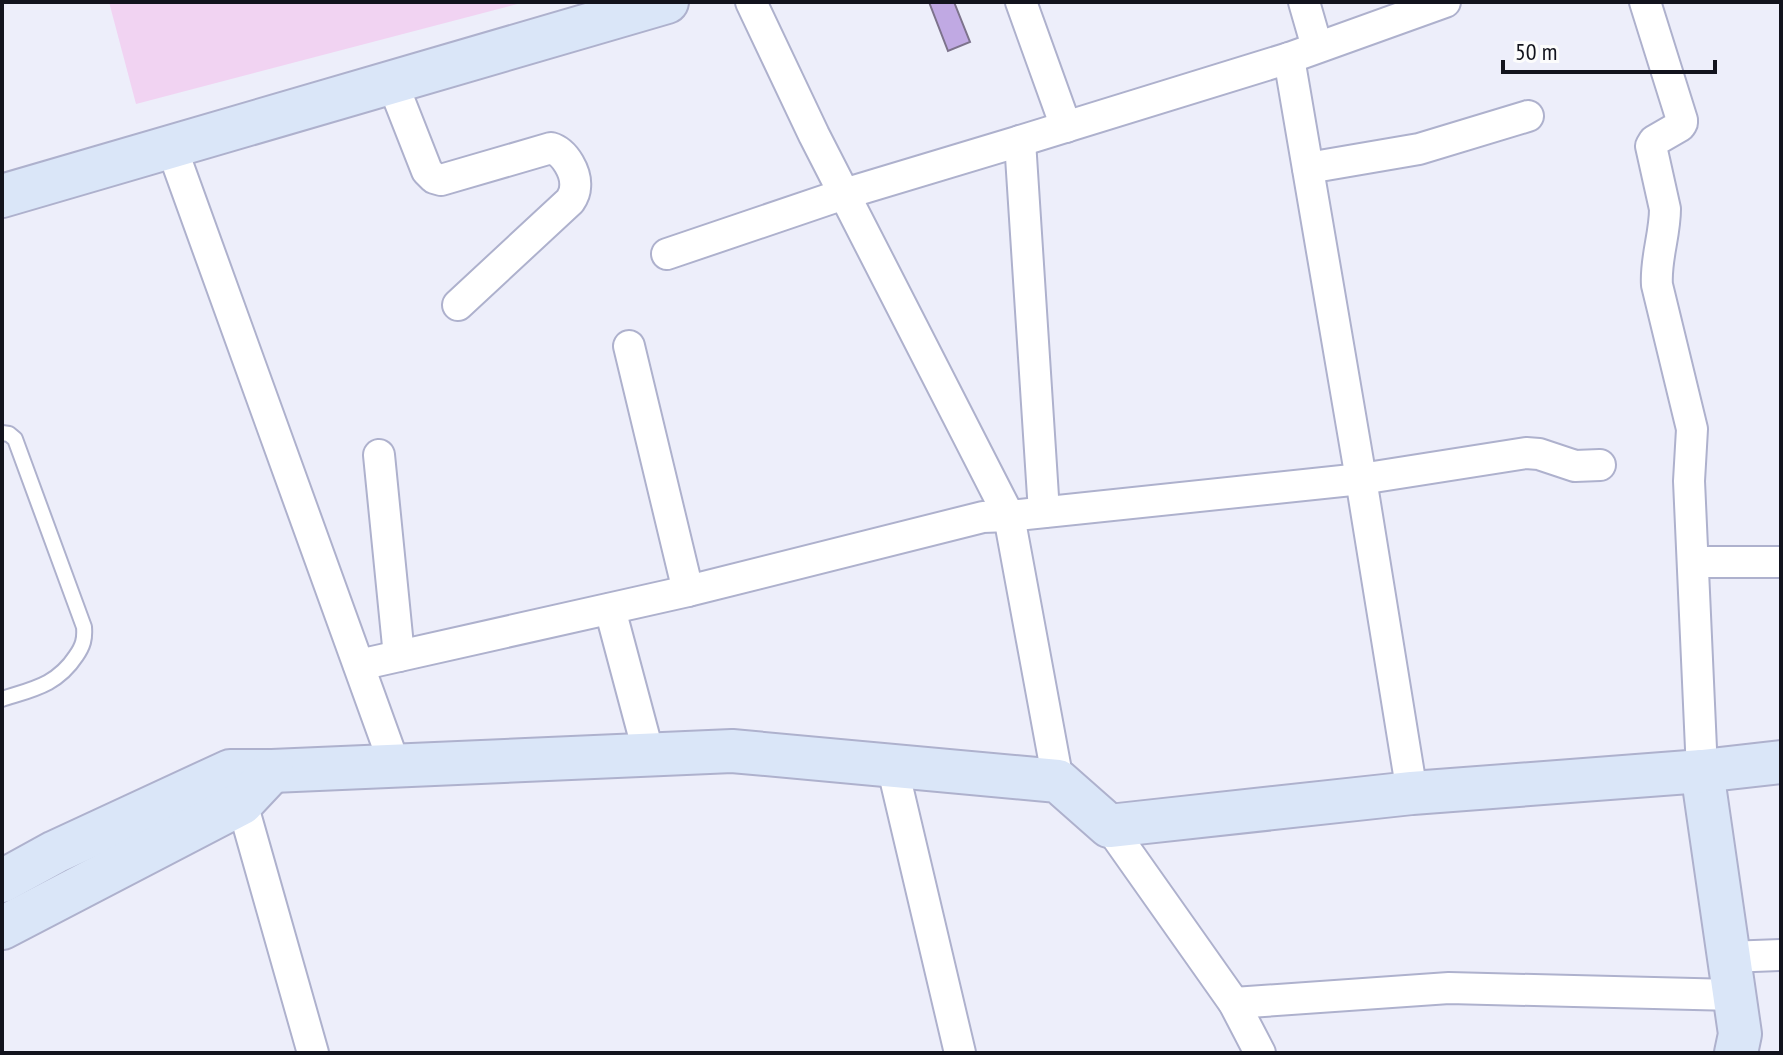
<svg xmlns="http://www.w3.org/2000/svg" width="1783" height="1055" viewBox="0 0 1783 1055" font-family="'PT Sans Narrow',sans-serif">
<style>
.green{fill:#f1d3f2}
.building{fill:#c0a9e3;stroke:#7d738c;stroke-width:2}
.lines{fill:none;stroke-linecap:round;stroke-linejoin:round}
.lane-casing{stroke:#aeb1cd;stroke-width:18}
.street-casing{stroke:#aeb1cd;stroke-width:34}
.secondary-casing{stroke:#aeb1cd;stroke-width:46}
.lane{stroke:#fff;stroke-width:14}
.street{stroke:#fff;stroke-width:30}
.secondary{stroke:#dae6f8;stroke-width:42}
</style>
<rect width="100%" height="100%" fill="#edeefa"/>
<!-- green -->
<polygon class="green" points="109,2 525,2 136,104"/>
<!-- building -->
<polygon class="building" points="929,2 954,2 970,42 948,51"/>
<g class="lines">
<defs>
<path id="lane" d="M 2,433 L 9,434 L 15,439 L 84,627 C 85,639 83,646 76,656 C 57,685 33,689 2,699"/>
<g id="street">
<polyline points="751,2 814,135 1009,516 1058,781"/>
<polyline points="1021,2 1066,127"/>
<polyline points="1304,2 1317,47"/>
<path d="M 1645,2 L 1682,120 L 1682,123 L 1680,126 L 1654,141 L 1651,146 L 1665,209 C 1665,235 1655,260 1657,285 L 1692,429 L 1689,481 L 1702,771"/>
<polyline points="1289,58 1361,479 1412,793"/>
<path d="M 392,82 L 427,171 L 434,178 L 441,180 L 551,148 C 565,152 577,173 575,188 C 575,192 572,198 570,201 L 458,305"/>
<polyline points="1020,141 1044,512"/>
<polyline points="171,146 395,766"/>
<polyline points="1308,168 1419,149 1528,116"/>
<polyline points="667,254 844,194 1020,141 1289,58 1445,2"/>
<polyline points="629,346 688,591"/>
<polyline points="379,455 399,656"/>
<polyline points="1693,562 1781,562"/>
<polyline points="610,609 649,755"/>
<polyline points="359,665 688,591 983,517 1009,516 1361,479 1526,453 1539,454 1575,466 1600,465"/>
<polyline points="892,765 960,1053"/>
<polyline points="236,786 242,803 313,1053"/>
<polyline points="1109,826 1234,1003 1260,1053"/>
<polyline points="1728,957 1781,955"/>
<polyline points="1234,1003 1449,988 1734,995"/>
</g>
<g id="secondary">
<polyline points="2,196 667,2"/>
<polyline points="1702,771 1740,1034 1736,1053"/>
<polyline points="2,881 55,852 230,771 272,771 732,751 1058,781 1109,826 1412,793 1702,771 1781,762"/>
<polyline points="2,928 242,803 272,771"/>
</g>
</defs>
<!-- lane casing -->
<use href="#lane" class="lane-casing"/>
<!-- street casing -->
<use href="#street" class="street-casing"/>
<!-- secondary casing -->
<use href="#secondary" class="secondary-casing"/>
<!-- lane -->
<use href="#lane" class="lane"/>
<!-- street -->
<use href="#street" class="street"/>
<!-- secondary -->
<use href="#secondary" class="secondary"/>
</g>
<!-- border -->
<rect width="1783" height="1055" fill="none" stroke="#12131d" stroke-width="8"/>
<!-- scale -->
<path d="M1503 60v12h212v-12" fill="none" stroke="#12131d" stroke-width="4"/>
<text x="1515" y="60" font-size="24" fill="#12131d" stroke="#fcfcfc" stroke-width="6" paint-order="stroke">50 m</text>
</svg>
